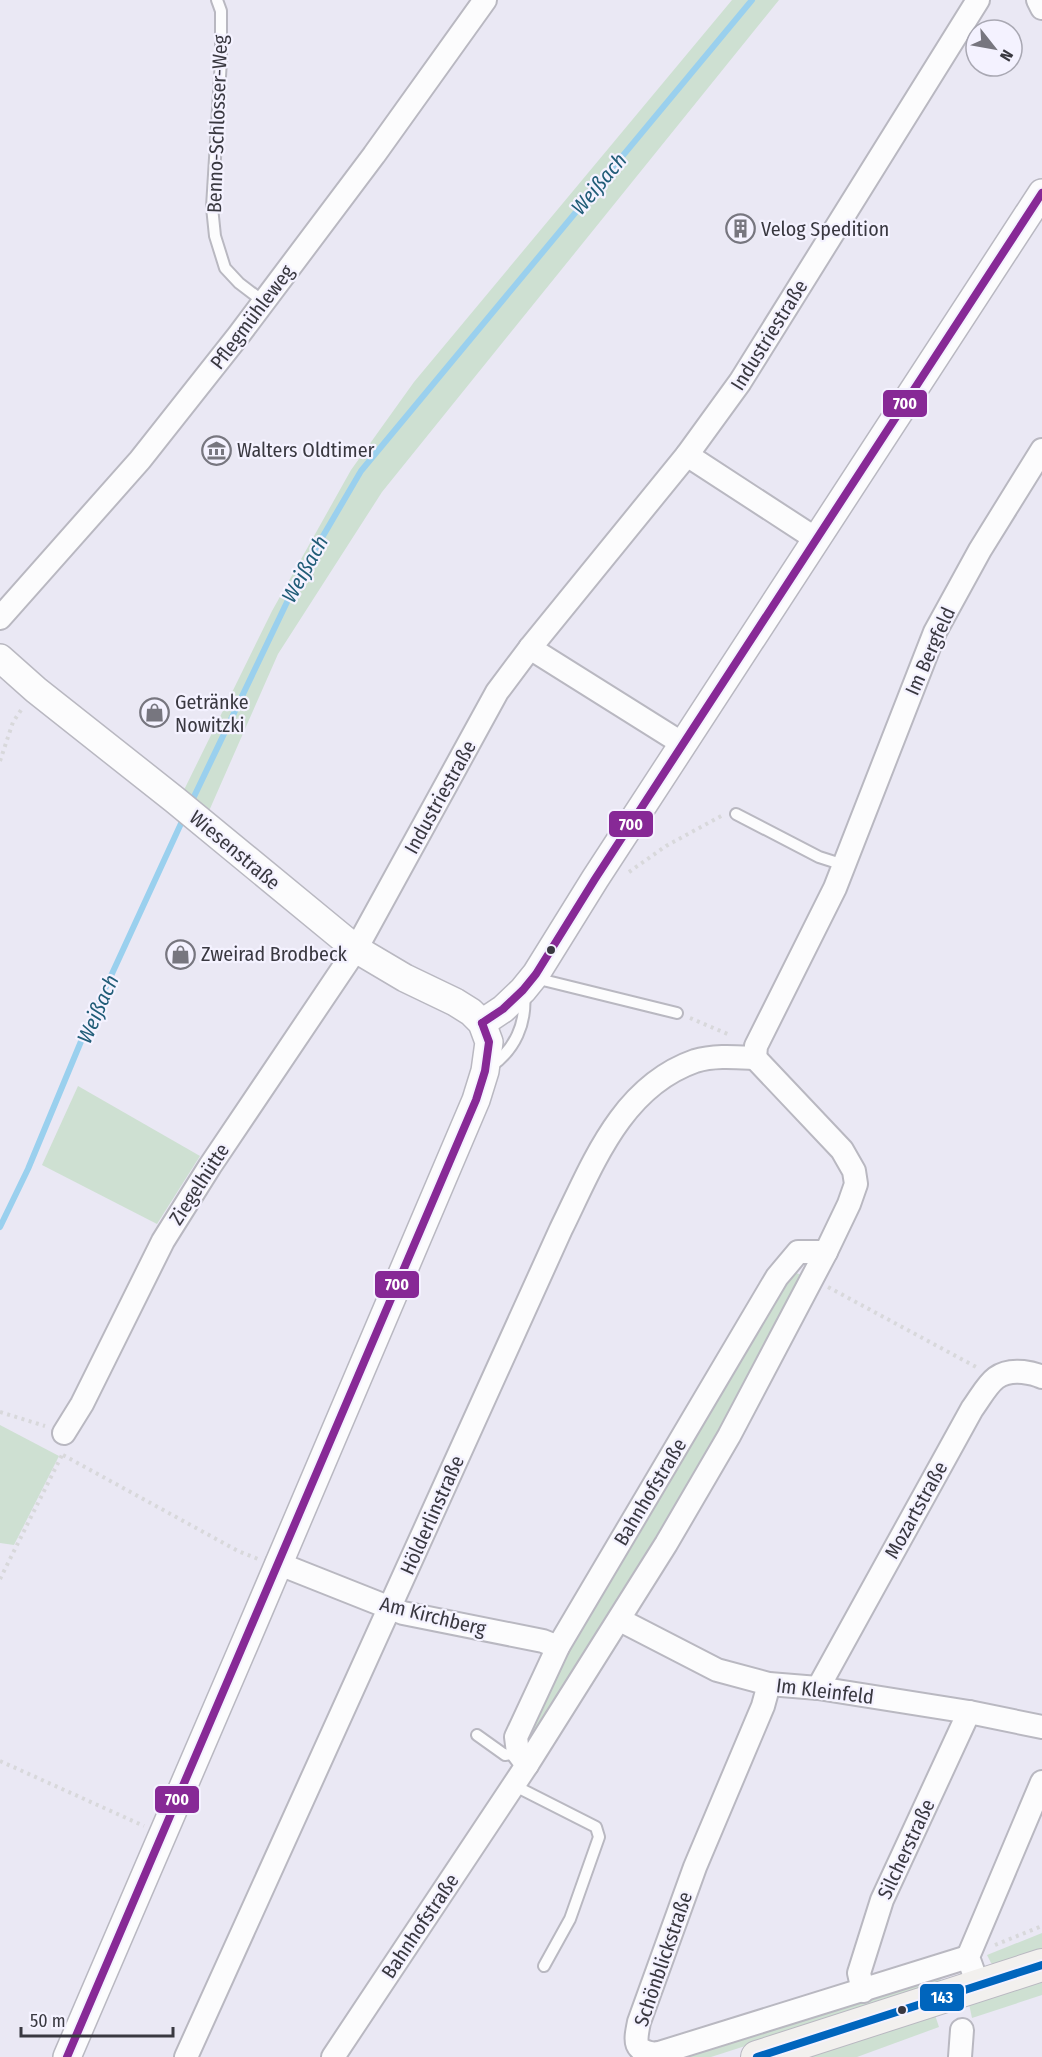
<svg xmlns="http://www.w3.org/2000/svg" width="1042" height="2057" viewBox="0 0 1042 2057" font-family="'Fira Sans Condensed',sans-serif">
<style>
.green{fill:#cee0d2}
.lines{fill:none;stroke-linecap:round;stroke-linejoin:round}
.stream{stroke:#9ad0ee;stroke-width:6}
.service-casing{stroke:#b9b8c1;stroke-width:14}
.minor-casing{stroke:#b9b8c1;stroke-width:26}
.tertiary-casing{stroke:#b9b8c1;stroke-width:30}
.secondary-casing{stroke:#b9b8c1;stroke-width:34}
.path{stroke:#d8d8db;stroke-width:4;stroke-dasharray:3 4.5;stroke-linecap:butt}
.service{stroke:#fcfcfd;stroke-width:10}
.minor{stroke:#fcfcfd;stroke-width:22}
.tertiary{stroke:#fcfcfd;stroke-width:27}
.secondary{stroke:#f2f0ee;stroke-width:32}
.bus-1-casing{stroke:#f4f2ff;stroke-width:12}
.bus-2-casing{stroke:#f4f2ff;stroke-width:12}
.bus-1{stroke:#872996;stroke-width:8}
.bus-2{stroke:#0065bd;stroke-width:8}
.bus-dot{fill:#393840;stroke:#f4f2ff;stroke-width:2}
.labels{text-anchor:middle;dominant-baseline:central;stroke-width:4.5;stroke-linejoin:round;paint-order:stroke}
.street-label{font-size:20px;fill:#393840;stroke:#f4f2ff}
.poi-label{font-size:20px;fill:#393840;stroke:#f4f2ff;text-anchor:start}
.water-label{font-size:21px;font-style:italic;fill:#215d78;stroke:#f4f2ff}
.line-badge{stroke:#f4f2ff;stroke-width:2}
.badge-label{font-size:16px;text-anchor:middle;font-weight:bold;fill:#fff}
</style>
<rect width="100%" height="100%" fill="#eae8f4"/>
<!-- green -->
<g class="green">
<polygon points="732,0 779,0 382,492 278,654 209,811 183,792 272,611 351,470 414,382"/>
<polygon points="78,1086 200,1156 157,1224 42,1165"/>
<polygon points="792,1271 801,1275 769,1334 713,1447 656,1545 535,1734 525,1729 562,1656"/>
<polygon points="0,1425 59,1456 14,1545 0,1543"/>
<polygon points="1042,1933 1042,1954 999,1968 991,1963 987,1955"/>
<polygon points="939,1975 942,1983 711,2057 664,2057"/>
<polygon points="1042,1975 1042,1995 972,2018 968,1999"/>
<polygon points="934,2012 939,2027 857,2057 795,2057"/>
</g>
<g class="lines">
<!-- stream -->
<g class="stream">
<polyline points="190,805 299,577 361,471 752,0"/>
<polyline points="0,1227 28,1169 82,1039 184,817"/>
</g>
<defs>
<g id="service">
<polyline points="217,0 221,11 221,60 212,207 215,236 225,268 239,283 264,302"/>
<polyline points="736,814 819,857 844,865"/>
<polyline points="536,974 547,981 677,1013"/>
<path d="M 490,1067 C 515,1050 527,1023 524,993"/>
<polyline points="477,1735 505,1755 518,1753"/>
<polyline points="514,1783 523,1790 596,1827 599,1837 570,1919 544,1966"/>
</g>
<g id="minor">
<polyline points="1038,0 1042,8"/>
<polyline points="687,455 816,539"/>
<polyline points="0,618 140,460 238,336 374,155 485,0"/>
<polyline points="530,648 683,744"/>
<polyline points="755,1058 756,1046 835,888 935,632 980,550 1042,450"/>
<polyline points="64,1433 82,1404 163,1241 210,1166 356,949 497,692 530,648 687,455 740,382 978,0"/>
<polyline points="277,1563 403,1613 543,1641 558,1647"/>
<polyline points="620,1620 717,1670 769,1684 818,1688 969,1712 1042,1727"/>
<path d="M 769,1684 L 763,1706 L 695,1867 L 639,2022 C 635,2042 633,2051 656,2054 L 968,1957"/>
<path d="M 818,1688 L 972,1409 C 988,1387 993,1369 1023,1372 C 1031,1373 1036,1374 1042,1377"/>
<polyline points="527,1765 518,1753 516,1737 558,1647 777,1277 798,1252 826,1252"/>
<polyline points="973,1971 968,1957 1042,1782"/>
<polyline points="863,1991 859,1973 882,1900 969,1712"/>
<path d="M 186,2057 L 561,1229 C 593,1164 621,1087 695,1061 C 714,1055 736,1057 755,1058"/>
<polyline points="333,2057 527,1765 666,1544 729,1436 826,1252 849,1204 856,1184 854,1171 842,1150 755,1058"/>
<polyline points="960,2057 962,2030"/>
</g>
<g id="tertiary">
<path d="M 0,658 L 36,690 L 175,800 L 356,949 L 405,978 L 455,1002 L 471,1012 L 482,1023 L 489,1042 L 485,1071 L 476,1100 C 339,1419 206,1739 67,2057"/>
<polyline points="482,1023 503,1009 523,990 536,974 595,879 1042,193"/>
</g>
<polyline id="secondary" points="757,2057 1042,1965"/>
</defs>
<!-- service casing -->
<use href="#service" class="service-casing"/>
<!-- minor casing -->
<use href="#minor" class="minor-casing"/>
<!-- tertiary casing -->
<use href="#tertiary" class="tertiary-casing"/>
<!-- secondary casing -->
<use href="#secondary" class="secondary-casing"/>
<!-- path -->
<g class="path">
<polyline points="0,761 13,722 23,707"/>
<polyline points="629,872 666,846 723,815"/>
<polyline points="690,1018 730,1035"/>
<polyline points="828,1287 978,1368"/>
<polyline points="0,1412 45,1426"/>
<polyline points="63,1455 238,1551 258,1559"/>
<polyline points="0,1579 63,1453"/>
<polyline points="0,1761 144,1826"/>
<polyline points="995,1945 1042,1926"/>
</g>
<!-- service -->
<use href="#service" class="service"/>
<!-- minor -->
<use href="#minor" class="minor"/>
<!-- tertiary -->
<use href="#tertiary" class="tertiary"/>
<!-- secondary -->
<use href="#secondary" class="secondary"/>
<defs>
<g id="bus-1">
<polyline points="482,1023 503,1009 523,990 536,974 595,879 1042,193"/>
<polyline points="67,2057 476,1100 485,1071 489,1042 482,1023"/>
</g>
<polyline id="bus-2" points="757,2057 1042,1965"/>
</defs>
<!-- bus-1 casing -->
<use href="#bus-1" class="bus-1-casing"/>
<!-- bus-2 casing -->
<use href="#bus-2" class="bus-2-casing"/>
<!-- bus-1 -->
<use href="#bus-1" class="bus-1"/>
<!-- bus-2 -->
<use href="#bus-2" class="bus-2"/>
</g>
<!-- icons -->
<defs>
<symbol id="building-ring" viewBox="-11 -11 22 22"><circle r="9.5" fill="#f4f2ff" stroke="#77767f" stroke-width="1.5"/><path d="M-4-6H4V6H1V3H-1V6H-4ZM-2.5-4.3h1.7v1.8h-1.7ZM.8-4.3h1.7v1.8H.8ZM-2.5-1h1.7V.8h-1.7ZM.8-1h1.7V.8H.8Z" fill="#77767f"/></symbol>
<symbol id="museum-ring" viewBox="-11 -11 22 22"><circle r="9.5" fill="#f4f2ff" stroke="#77767f" stroke-width="1.5"/><path d="M0-6L6-3V-2H-6V-3ZM-5-1h2V3h-2ZM-1-1h2V3h-2ZM3-1h2V3H3ZM-6 4H6V6H-6Z" fill="#77767f"/></symbol>
<symbol id="shop-ring" viewBox="-11 -11 22 22"><circle r="9.5" fill="#f4f2ff" stroke="#77767f" stroke-width="1.5"/><path d="M-5-2.5h2.3a2.7 3.5 0 0 1 5.4 0H5L5.5 6h-11ZM-1.5-2.5h3a1.5 2.3 0 0 0-3 0Z" fill="#77767f"/></symbol>
</defs>
<g fill-rule="evenodd">
<use href="#building-ring" x="724" y="212" width="33" height="33"/>
<use href="#museum-ring" x="200" y="434" width="33" height="33"/>
<use href="#shop-ring" x="138" y="696" width="33" height="33"/>
<use href="#shop-ring" x="164" y="938" width="33" height="33"/>
</g>
<!-- markers -->
<g class="bus-dot">
<circle cx="551" cy="950" r="5"/>
<circle cx="902" cy="2010" r="5"/>
</g>
<g class="labels">
<!-- street labels -->
<g class="street-label">
<text transform="translate(217 124) rotate(-88)">Benno-Schlosser-Weg</text>
<text transform="translate(252 317) rotate(-53)">Pflegmühleweg</text>
<text transform="translate(769 335) rotate(-58)">Industriestraße</text>
<text transform="translate(930 651) rotate(-66)">Im Bergfeld</text>
<text transform="translate(440 797) rotate(-61)">Industriestraße</text>
<text transform="translate(235 850) rotate(40)">Wiesenstraße</text>
<text transform="translate(199 1184) rotate(-57)">Ziegelhütte</text>
<text transform="translate(650 1492) rotate(-59)">Bahnhofstraße</text>
<text transform="translate(916 1510) rotate(-61)">Mozartstraße</text>
<text transform="translate(432 1515) rotate(-66)">Hölderlinstraße</text>
<text transform="translate(433 1616) rotate(14)">Am Kirchberg</text>
<text transform="translate(825 1691) rotate(7)">Im Kleinfeld</text>
<text transform="translate(906 1849) rotate(-65)">Silcherstraße</text>
<text transform="translate(420 1926) rotate(-56)">Bahnhofstraße</text>
<text transform="translate(663 1959) rotate(-71)">Schönblickstraße</text>
</g>
<!-- poi labels -->
<g class="poi-label">
<text x="761" y="229">Velog Spedition</text>
<text x="237" y="450">Walters Oldtimer</text>
<text x="175" y="702">Getränke<tspan x="175" dy="23">Nowitzki</tspan></text>
<text x="201" y="954">Zweirad Brodbeck</text>
</g>
<!-- water labels -->
<g class="water-label">
<text transform="translate(599 184) rotate(-50)">Weißach</text>
<text transform="translate(305 569) rotate(-61)">Weißach</text>
<text transform="translate(98 1009) rotate(-66)">Weißach</text>
</g>
</g>
<g class="line-badge">
<rect x="882" y="389" width="46" height="29" rx="6" fill="#872996"/>
<rect x="608" y="810" width="46" height="28" rx="6" fill="#872996"/>
<rect x="374" y="1270" width="46" height="29" rx="6" fill="#872996"/>
<rect x="154" y="1785" width="46" height="29" rx="6" fill="#872996"/>
<rect x="919" y="1983" width="46" height="29" rx="6" fill="#0065bd"/>
</g>
<g class="badge-label">
<text x="905" y="409">700</text>
<text x="631" y="830">700</text>
<text x="397" y="1290">700</text>
<text x="177" y="1805">700</text>
<text x="942" y="2003">143</text>
</g>
<!-- north arrow -->
<g transform="translate(994 48) rotate(121)"><circle r="28" fill="#f4f2ff" stroke="#a9a8b3" stroke-width="1.5"/>
<path d="M0-4.5L10 22L0 15L-10 22Z" fill="#77767f"/>
<text y="-9" font-size="16" font-weight="bold" text-anchor="middle" fill="#393840">N</text>
</g>
<!-- scale -->
<path d="M21 2027v9h152v-9" fill="none" stroke="#393840" stroke-width="3"/>
<text x="30" y="2027" font-size="18" fill="#393840" stroke="#f4f2ff" stroke-width="4.5" paint-order="stroke">50 m</text>
</svg>
